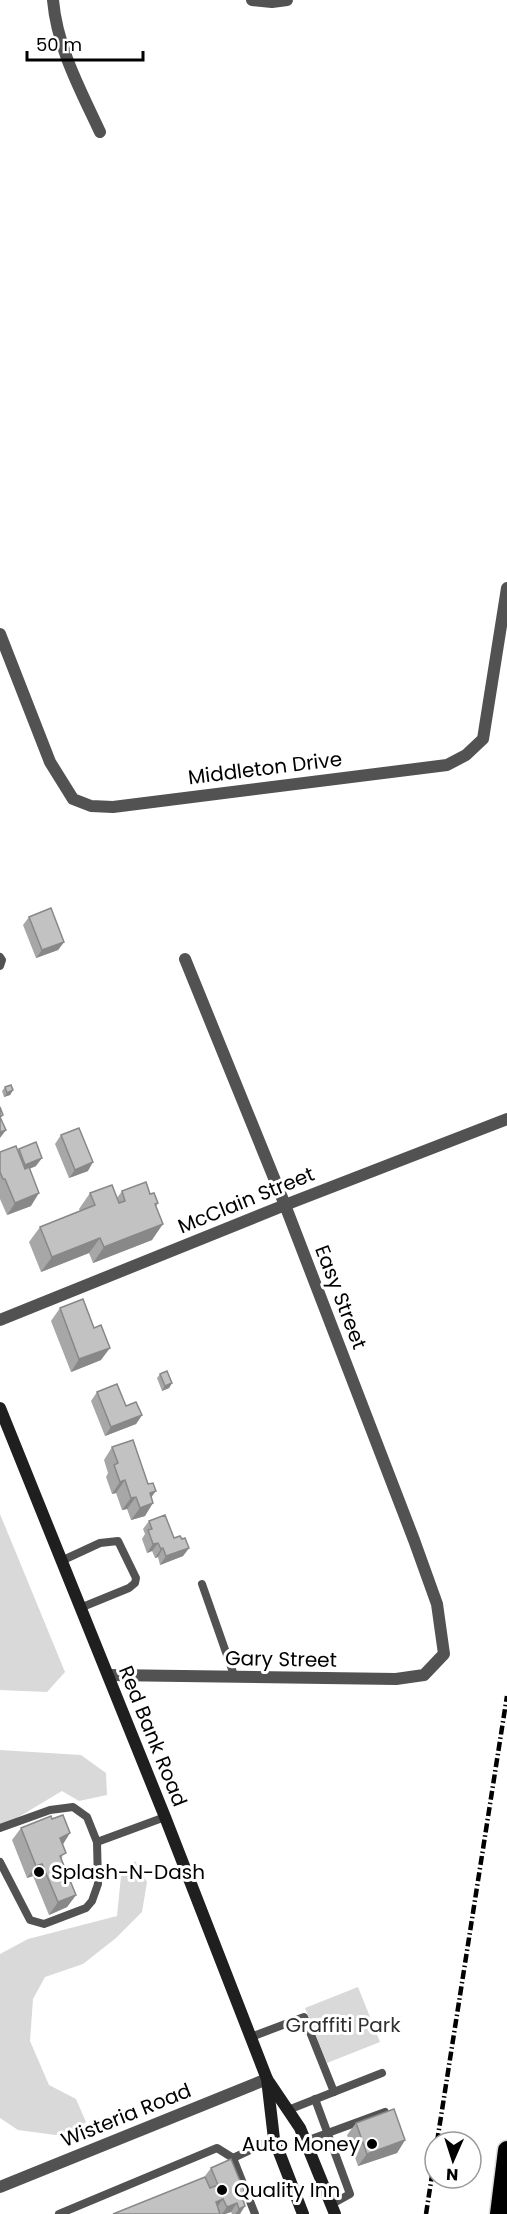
<svg xmlns="http://www.w3.org/2000/svg" width="507" height="2214" viewBox="0 0 507 2214" font-family="Poppins,sans-serif">
<style>
.green{fill:#d9d9d9}
.lines{fill:none;stroke-linecap:round;stroke-linejoin:round}
.highway-casing{stroke:#dbdbdb;stroke-width:21}
.lane{stroke:#525252;stroke-width:8}
.street{stroke:#525252;stroke-width:12}
.secondary{stroke:#1f1f1f;stroke-width:12}
.highway{stroke:#000;stroke-width:18}
.rail{stroke:#000;stroke-width:4.5;stroke-dasharray:9 3 1.5 3;stroke-linecap:butt}
.wall{fill:#a7a7a7}
.shaded-wall{fill:#888}
.building{fill:#c2c2c2;stroke:#888;stroke-width:1.5}
.poi-dot{fill:#000;stroke:#fff;stroke-width:2}
.labels{text-anchor:middle;dominant-baseline:central;stroke-width:6;stroke-linejoin:round;paint-order:stroke}
.street-label{font-size:20px;fill:#000;stroke:#fff}
.poi-label{font-size:20px;fill:#000;stroke:#fff;text-anchor:start}
.park-label{font-size:20px;fill:#303030;stroke:#fff}
</style>
<rect width="100%" height="100%" fill="#fff"/>
<!-- green -->
<g class="green">
<polygon points="0,1514 65,1672 47,1692 0,1690"/>
<polygon points="0,1750 81,1755 106,1773 107,1795 79,1801 62,1791 5,1825 0,1825"/>
<polygon points="135,1861 147,1882 142,1912 116,1938 83,1964 45,1977 33,1999 30,2041 49,2085 76,2099 86,2122 63,2136 18,2130 0,2118 0,1954 28,1939 117,1916 121,1876"/>
<polygon points="358,1987 380,2042 327,2063 305,2008"/>
</g>
<g class="lines">
<defs>
<polyline id="highway" points="499,2214 507,2150"/>
</defs>
<!-- highway casing -->
<use href="#highway" class="highway-casing"/>
<!-- lane -->
<g class="lane">
<polyline points="0,957 2,960 0,966"/>
<polyline points="61,1561 100,1543 118,1541 136,1578 135,1583 129,1588 80,1608"/>
<polyline points="202,1584 235,1678"/>
<polyline points="0,1828 50,1810 73,1807 87,1817 97,1842 98,1884 92,1901 86,1908 44,1924 30,1920 0,1862"/>
<polyline points="97,1842 165,1817"/>
<polyline points="251,2037 304,2017 334,2092"/>
<polyline points="315,2099 350,2194 332,2204"/>
<polyline points="288,2110 382,2073"/>
<polyline points="306,2141 385,2112"/>
<polyline points="233,2158 255,2214"/>
<polyline points="59,2214 217,2148 233,2158 274,2139"/>
</g>
<!-- street -->
<g class="street">
<path d="M 53,0 C 57,47 80,89 100,132"/>
<polyline points="252,0 272,2 287,0"/>
<polyline points="0,634 50,762 73,799 91,806 113,807 447,765 466,755 483,739 507,588"/>
<polyline points="0,1320 285,1205 507,1119"/>
<polyline points="108,1675 396,1679 424,1675 444,1654 437,1604 414,1540 285,1205 185,959"/>
<polyline points="0,2187 267,2079"/>
</g>
<!-- secondary -->
<g class="secondary">
<polyline points="0,1408 165,1817 267,2079 274,2139 303,2214"/>
<polyline points="269,2082 300,2128 335,2214"/>
</g>
<!-- highway -->
<use href="#highway" class="highway"/>
<!-- rail -->
<g class="rail">
<polyline points="437,2142 507,1696"/>
<polyline points="426,2214 435,2156"/>
</g>
</g>
<!-- wall -->
<g class="wall">
<polygon points="29,917 64,942 58,950 36,958 23,925"/>
<polygon points="5,1087 13,1090 10,1095 4,1097 2,1091"/>
<polygon points="61,1135 88,1171 69,1178 55,1144"/>
<polygon points="19,1149 36,1166 29,1169 31,1206 7,1215 0,1199 0,1152 18,1150"/>
<polygon points="122,1191 150,1194 158,1203 156,1207 152,1240 93,1263 89,1253 41,1272 29,1242 40,1227 80,1211 79,1209 90,1193 117,1198"/>
<polygon points="60,1308 101,1360 71,1372 51,1321"/>
<polygon points="160,1374 172,1383 169,1388 162,1391 157,1378"/>
<polygon points="97,1392 126,1406 142,1415 136,1424 105,1436 91,1401"/>
<polygon points="112,1447 151,1498 145,1516 131,1520 127,1509 122,1510 116,1493 112,1494 106,1477 108,1473 104,1460"/>
<polygon points="149,1521 174,1538 182,1539 189,1548 183,1556 160,1565 158,1557 155,1558 152,1551 147,1553 142,1539 145,1534 143,1529"/>
<polygon points="21,1828 63,1844 62,1860 76,1895 67,1907 49,1915 33,1876 27,1878 12,1840"/>
<polygon points="356,2123 405,2140 397,2153 358,2166 347,2135"/>
<polygon points="211,2168 247,2198 244,2203 240,2214 232,2214 231,2212 225,2214 113,2214 210,2188 205,2176"/>
</g>
<!-- shaded-wall -->
<g class="shaded-wall">
<polygon points="64,942 58,950 36,958 42,950"/>
<polygon points="13,1090 10,1095 4,1097 7,1093"/>
<polygon points="6,1130 0,1138 0,1132"/>
<polygon points="42,1158 36,1166 19,1173 25,1165"/>
<polygon points="93,1162 88,1171 69,1178 75,1170"/>
<polygon points="39,1193 31,1206 7,1215 15,1203"/>
<polygon points="163,1224 152,1240 93,1263 104,1247"/>
<polygon points="100,1238 89,1253 41,1272 52,1257"/>
<polygon points="110,1348 101,1360 71,1372 79,1359"/>
<polygon points="172,1383 169,1388 162,1391 165,1386"/>
<polygon points="142,1415 136,1424 105,1436 111,1427"/>
<polygon points="125,1480 116,1493 112,1494 120,1482"/>
<polygon points="156,1491 147,1503 150,1493"/>
<polygon points="136,1497 127,1509 122,1510 131,1498"/>
<polygon points="153,1503 145,1516 131,1520 140,1508"/>
<polygon points="158,1543 152,1551 147,1553 153,1544"/>
<polygon points="163,1548 158,1557 155,1558 161,1549"/>
<polygon points="189,1548 183,1556 160,1565 166,1556"/>
<polygon points="70,1833 62,1846 60,1838"/>
<polygon points="42,1864 33,1876 27,1878 36,1866"/>
<polygon points="76,1895 67,1907 49,1915 58,1902"/>
<polygon points="405,2140 397,2153 358,2166 367,2154"/>
<polygon points="223,2199 217,2207 216,2202"/>
<polygon points="237,2203 231,2212 225,2214 222,2214 227,2207"/>
<polygon points="245,2206 240,2214 235,2214 239,2209"/>
</g>
<!-- building -->
<g class="building">
<polygon points="51,908 64,942 42,950 29,917"/>
<polygon points="11,1085 13,1090 7,1093 5,1087"/>
<polygon points="0,1107 3,1115 0,1117 6,1130 0,1132"/>
<polygon points="79,1128 93,1162 75,1170 61,1135"/>
<polygon points="36,1142 42,1158 25,1165 19,1149"/>
<polygon points="16,1146 25,1169 29,1167 39,1193 15,1203 5,1179 3,1179 0,1172 0,1152"/>
<polygon points="146,1182 150,1194 154,1193 158,1203 155,1204 163,1224 104,1247 100,1238 52,1257 40,1227 95,1205 90,1193 112,1185 119,1203 125,1201 122,1191"/>
<polygon points="83,1299 94,1328 101,1325 110,1348 79,1359 60,1308"/>
<polygon points="167,1371 172,1383 165,1386 160,1374"/>
<polygon points="117,1384 126,1406 136,1402 142,1415 111,1427 97,1392"/>
<polygon points="133,1440 148,1484 153,1483 156,1491 150,1493 153,1503 140,1508 136,1497 131,1498 125,1480 120,1482 114,1465 118,1463 112,1447"/>
<polygon points="165,1515 174,1538 180,1536 182,1539 185,1538 189,1548 166,1556 163,1548 161,1549 158,1543 153,1544 148,1530 152,1529 149,1521"/>
<polygon points="63,1815 70,1833 60,1838 66,1853 60,1856 76,1895 58,1902 42,1864 36,1866 21,1828 51,1816 52,1819"/>
<polygon points="394,2109 405,2140 367,2154 356,2123"/>
<polygon points="231,2159 247,2198 243,2200 245,2206 239,2209 237,2203 227,2207 223,2199 216,2202 220,2214 113,2214 205,2177 210,2188 218,2185 211,2168"/>
</g>
<!-- markers -->
<g class="poi-dot">
<circle cx="39" cy="1872" r="6"/>
<circle cx="372" cy="2144" r="6"/>
<circle cx="222" cy="2190" r="6"/>
</g>
<g class="labels">
<!-- street labels -->
<g class="street-label">
<text transform="translate(265 768) rotate(-7)">Middleton Drive</text>
<text transform="translate(246 1200) rotate(-22)">McClain Street</text>
<text transform="translate(341 1297) rotate(69)">Easy Street</text>
<text transform="translate(281 1659) rotate(1)">Gary Street</text>
<text transform="translate(153 1736) rotate(68)">Red Bank Road</text>
<text transform="translate(126 2115) rotate(-22)">Wisteria Road</text>
</g>
<!-- poi labels -->
<g class="poi-label">
<text x="51" y="1872">Splash-N-Dash</text>
<text x="360" y="2144" text-anchor="end">Auto Money</text>
<text x="234" y="2190">Quality Inn</text>
</g>
<!-- park labels -->
<g class="park-label">
<text x="343" y="2025">Graffiti Park</text>
</g>
</g>
<!-- north arrow -->
<g transform="translate(453 2160) rotate(183)"><circle r="28" fill="#ffffff" stroke="#999999" stroke-width="1.5"/>
<path d="M0-4.5L10 22L0 15L-10 22Z" fill="#000000"/>
<text y="-9" font-size="16" font-weight="bold" text-anchor="middle" fill="#000000">N</text>
</g>
<!-- scale -->
<path d="M27 51v9h116v-9" fill="none" stroke="#000000" stroke-width="3"/>
<text x="36" y="51" font-size="18" fill="#000000" stroke="#ffffff" stroke-width="4.5" paint-order="stroke">50 m</text>
</svg>
